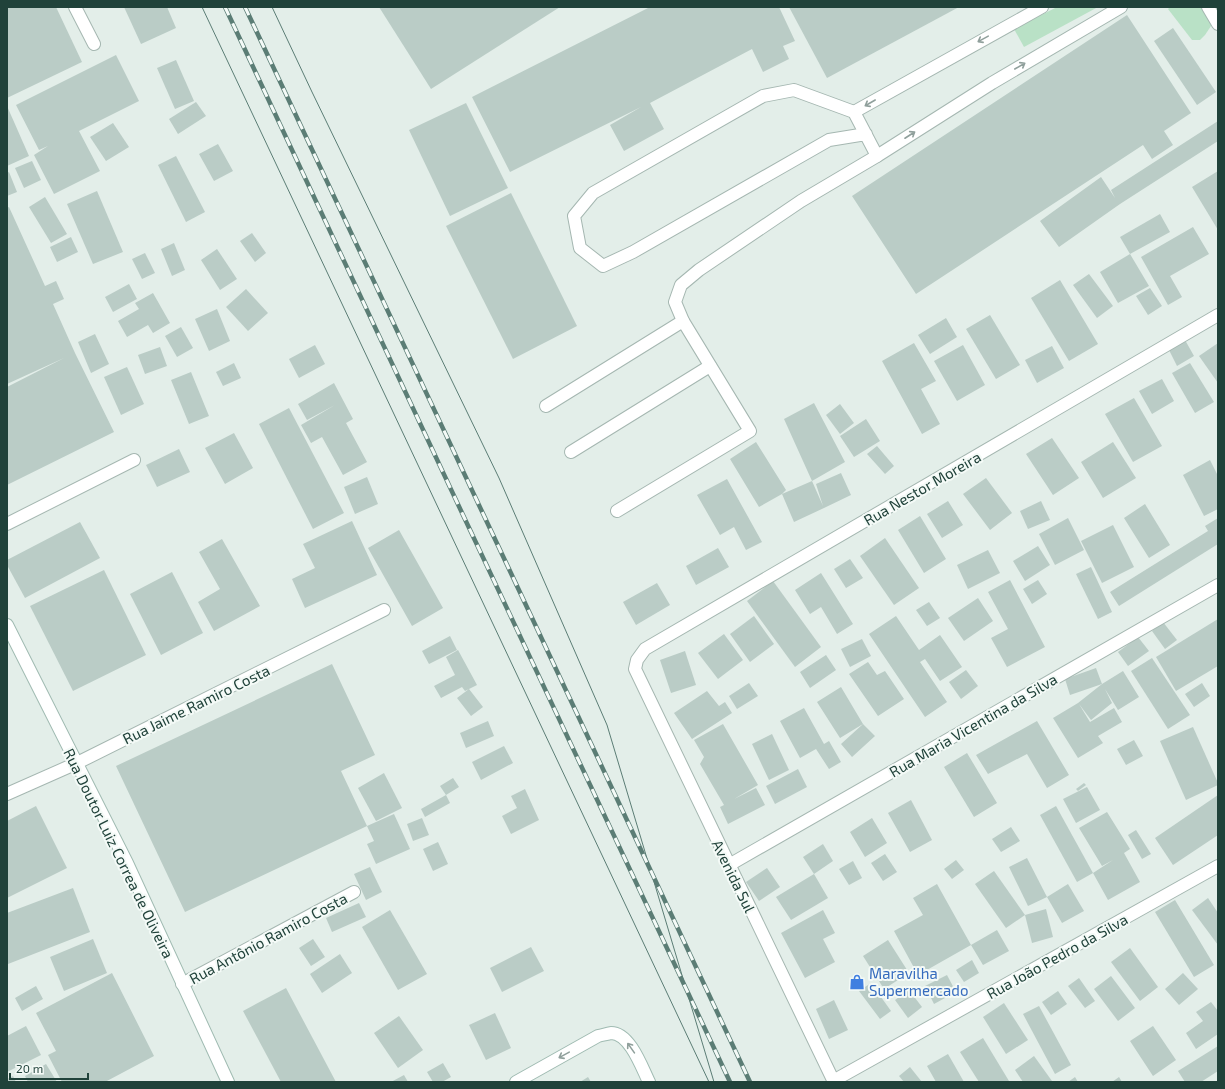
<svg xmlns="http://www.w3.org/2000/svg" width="1225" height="1089" viewBox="0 0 1225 1089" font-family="'Exo 2',sans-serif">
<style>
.green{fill:#b9e1c6}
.building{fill:#baccc6}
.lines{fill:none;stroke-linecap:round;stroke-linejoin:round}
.lane-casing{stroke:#a5b7b1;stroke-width:14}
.street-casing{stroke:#a5b7b1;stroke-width:14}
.secondary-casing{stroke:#a0bbb2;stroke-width:14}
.lane{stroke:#fff;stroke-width:12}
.street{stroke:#fff;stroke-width:12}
.secondary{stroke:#fff;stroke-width:12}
.tram{stroke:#5b7d75;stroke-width:1}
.rail-casing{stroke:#5b7d75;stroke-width:4.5}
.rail{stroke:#f4faf7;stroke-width:3;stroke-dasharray:9;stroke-linecap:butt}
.oneway{stroke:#90a09c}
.labels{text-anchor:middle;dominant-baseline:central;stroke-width:4;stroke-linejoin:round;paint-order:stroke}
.street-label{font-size:15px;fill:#20423a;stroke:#f4faf7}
.shop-label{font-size:15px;fill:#366cbe;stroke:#f4faf7;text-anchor:start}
</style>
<rect width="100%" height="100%" fill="#e3eee9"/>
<!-- green -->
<g class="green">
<polygon points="1057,7 1098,7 1024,47 1014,29"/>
<polygon points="1170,7 1203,7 1215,20 1205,35 1200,40 1192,40 1168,9"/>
</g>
<!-- building -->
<g class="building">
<polygon points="7,7 56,7 82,62 7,98"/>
<polygon points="124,7 167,7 176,28 141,44"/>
<polygon points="379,7 560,7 431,89"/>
<polygon points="650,7 779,7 795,41 783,46 789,59 763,72 752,49 650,103 664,129 624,151 610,125 641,107 510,172 472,97"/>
<polygon points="789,7 959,7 827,78"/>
<polygon points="1127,15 1191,113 1164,131 1173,145 1152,159 1143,145 916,294 852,196"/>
<polygon points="1173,28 1216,92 1197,105 1154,41"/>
<polygon points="116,55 139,101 79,131 100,171 54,194 34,155 48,146 39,150 16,105"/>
<polygon points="176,60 194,101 175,109 157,68"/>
<polygon points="196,102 206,116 178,134 169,119"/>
<polygon points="466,103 508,188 450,216 409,130"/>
<polygon points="7,106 29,156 7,166"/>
<polygon points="1218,121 1218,141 1120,204 1059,247 1040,221 1101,177 1115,198 1111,190"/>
<polygon points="113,123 129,147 106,161 90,137"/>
<polygon points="218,144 233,171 214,181 199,154"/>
<polygon points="176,156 205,212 186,222 158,165"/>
<polygon points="32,161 41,180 24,188 15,168"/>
<polygon points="1218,171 1218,230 1192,187"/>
<polygon points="9,172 17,192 7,196 7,173"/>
<polygon points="97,191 123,252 93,264 67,204"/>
<polygon points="511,193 577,326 513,359 446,226"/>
<polygon points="45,197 67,234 51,243 29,207"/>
<polygon points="9,207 45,286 56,281 64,299 53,304 75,353 114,432 7,485 7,387 64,358 7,384 7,208"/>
<polygon points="1160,214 1170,232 1130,254 1120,237"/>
<polygon points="1193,227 1209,254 1170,276 1182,297 1168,305 1141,257"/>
<polygon points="252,233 266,253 255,262 240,241"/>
<polygon points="71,237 78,252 57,262 50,247"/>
<polygon points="174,243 185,270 172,276 161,249"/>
<polygon points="217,249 237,279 220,290 201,260"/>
<polygon points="145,253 155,273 142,279 132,259"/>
<polygon points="1130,254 1149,286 1118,303 1100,272"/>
<polygon points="1089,274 1113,306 1097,318 1073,285"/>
<polygon points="1060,280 1098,344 1069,361 1031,298"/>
<polygon points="129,284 137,299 113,312 105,297"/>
<polygon points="1150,288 1162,306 1148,315 1136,296"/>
<polygon points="246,289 268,313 248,331 226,307"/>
<polygon points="153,293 170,323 153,333 148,325 127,337 118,321 139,309 135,303"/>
<polygon points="217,309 230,341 209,351 195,319"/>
<polygon points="990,315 1020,365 996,379 966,329"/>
<polygon points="946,318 957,337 930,354 918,335"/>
<polygon points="181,327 193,348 177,357 165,336"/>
<polygon points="95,334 109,364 91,373 78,342"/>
<polygon points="1185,340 1194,356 1177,366 1169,350"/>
<polygon points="914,343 936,381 921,389 940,424 922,434 882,361"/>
<polygon points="1218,343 1218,383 1199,356"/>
<polygon points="315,345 325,364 299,378 289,359"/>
<polygon points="963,345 985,385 957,401 934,361"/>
<polygon points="1052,346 1064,368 1037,383 1025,360"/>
<polygon points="160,347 167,366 145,374 138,355"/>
<polygon points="234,363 241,378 223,386 216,372"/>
<polygon points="1190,363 1214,402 1195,413 1172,373"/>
<polygon points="127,367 144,404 121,415 104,377"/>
<polygon points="191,372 209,416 189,424 171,380"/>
<polygon points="1162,379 1174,401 1152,414 1139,391"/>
<polygon points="334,383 353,419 346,423 367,462 343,475 322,437 311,443 301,425 335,405 307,420 298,404"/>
<polygon points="1134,398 1162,446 1133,462 1105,414"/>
<polygon points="814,403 845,462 812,481 823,506 816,484 841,473 851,495 824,508 794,522 782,494 759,507 730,459 756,442 786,490 782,494 812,481 784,419"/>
<polygon points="840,404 854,423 840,434 826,415"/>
<polygon points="289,408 344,513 313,529 259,424"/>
<polygon points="866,419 880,441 854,457 840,436"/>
<polygon points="234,433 253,468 225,484 205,448"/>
<polygon points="1052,438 1079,478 1053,495 1026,454"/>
<polygon points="1113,442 1136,478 1103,498 1081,462"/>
<polygon points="877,446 894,466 885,474 867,454"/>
<polygon points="179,449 190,472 157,487 146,465"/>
<polygon points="1210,460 1218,476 1218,509 1204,516 1183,475"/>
<polygon points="367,477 378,504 355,514 344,487"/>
<polygon points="986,478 1012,513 990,530 963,494"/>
<polygon points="727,479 762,542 746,550 734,527 720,535 697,495"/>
<polygon points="948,501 963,525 942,538 927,514"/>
<polygon points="1041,501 1050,520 1028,529 1020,511"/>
<polygon points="1145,504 1170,545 1149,558 1124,518"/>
<polygon points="920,516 946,559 924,573 898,530"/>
<polygon points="1068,518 1084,550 1055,565 1039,534"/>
<polygon points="1218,518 1218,544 1119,606 1110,592 1208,531 1205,526"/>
<polygon points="352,521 377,575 305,608 292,579 315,568 303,544"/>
<polygon points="80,522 100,558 25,598 7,565 7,560"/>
<polygon points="1113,525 1134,567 1102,583 1081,541"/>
<polygon points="399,530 443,608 412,626 368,548"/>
<polygon points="885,538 919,588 894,605 860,556"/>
<polygon points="222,539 260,606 214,631 198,602 220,589 199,552"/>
<polygon points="1038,546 1050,565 1025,581 1013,561"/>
<polygon points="718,548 729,567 696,585 686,566"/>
<polygon points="988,550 1000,573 968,589 957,565"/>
<polygon points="850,559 863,578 846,588 834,569"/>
<polygon points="1091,567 1112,612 1098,619 1076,574"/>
<polygon points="104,570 146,655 73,691 30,606"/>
<polygon points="172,572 203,633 161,655 130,594"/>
<polygon points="821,573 853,624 837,634 821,607 810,614 795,590"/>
<polygon points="1010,580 1045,647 1007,667 991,638 1008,629 988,592"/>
<polygon points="1038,580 1047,594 1032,604 1023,589"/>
<polygon points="773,581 821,647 795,667 747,601"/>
<polygon points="657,583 670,605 636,625 623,602"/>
<polygon points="978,598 993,621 964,641 948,618"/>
<polygon points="929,602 940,618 927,626 916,610"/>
<polygon points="754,616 774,644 750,662 730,634"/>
<polygon points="896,616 919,650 940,635 962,667 940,681 925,659 920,662 947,702 925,717 869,634"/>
<polygon points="1218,619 1218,666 1176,691 1156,657"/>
<polygon points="1163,622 1177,640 1165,649 1152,631"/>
<polygon points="724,634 743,660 718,679 698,653"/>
<polygon points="450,636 457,650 429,664 422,651"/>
<polygon points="1138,637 1149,651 1128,666 1118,652"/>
<polygon points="862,639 871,656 850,667 841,649"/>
<polygon points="458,650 477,685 469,689 483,707 471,716 457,698 469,689 465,691 462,687 441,698 434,686 455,675 446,657"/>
<polygon points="685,651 696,685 671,693 660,660"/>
<polygon points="826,655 836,670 810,688 800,672"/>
<polygon points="1152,658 1190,715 1168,729 1131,671"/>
<polygon points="868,662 877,675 885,671 904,699 878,716 849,674"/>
<polygon points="332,664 375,755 341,771 367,826 185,912 116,766"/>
<polygon points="1096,668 1102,684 1123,671 1139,697 1118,710 1105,689 1112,703 1091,720 1079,704 1090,722 1114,708 1122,722 1098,736 1103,743 1078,758 1053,718 1078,703 1102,684 1070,695 1065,679"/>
<polygon points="966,670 978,686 961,699 949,682"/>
<polygon points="749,683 758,696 737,709 729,696"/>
<polygon points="1202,683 1210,696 1194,707 1185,694"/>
<polygon points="841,687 863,724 875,736 852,757 841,744 863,724 840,738 817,702"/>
<polygon points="707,691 719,706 725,702 732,713 692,739 674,713"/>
<polygon points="804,708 824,744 829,741 841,762 829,769 816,749 800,758 780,721"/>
<polygon points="488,721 494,736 466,748 460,733"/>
<polygon points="1037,721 1069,775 1047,788 1027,754 988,774 976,755"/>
<polygon points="723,724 758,785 734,799 756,788 765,805 728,824 720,807 724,805 700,764 704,757 694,740"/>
<polygon points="1193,727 1218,783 1218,785 1186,800 1160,741"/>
<polygon points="772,734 789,770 769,780 752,744"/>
<polygon points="1134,740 1143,756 1126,765 1117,749"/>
<polygon points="504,746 513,763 481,780 472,762"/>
<polygon points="967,753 997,803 974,817 944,767"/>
<polygon points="798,769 807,787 775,804 766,786"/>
<polygon points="384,773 402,808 376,821 358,788"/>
<polygon points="453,778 459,787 446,795 440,786"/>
<polygon points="1084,783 1086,785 1078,791 1076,789"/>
<polygon points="1087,787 1100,810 1076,823 1063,799"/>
<polygon points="525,789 539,820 511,834 502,816 517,808 511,796"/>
<polygon points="446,795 450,803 425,817 421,809"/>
<polygon points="1218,795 1218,835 1173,865 1155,838"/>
<polygon points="911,800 932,840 910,852 888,813"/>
<polygon points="36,806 67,868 7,898 7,821"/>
<polygon points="1056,806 1093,873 1077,882 1040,815"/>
<polygon points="1107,812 1130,849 1124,853 1140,882 1108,900 1093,873 1113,860 1102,866 1079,828"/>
<polygon points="394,814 410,849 376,864 367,844 374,841 367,826"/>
<polygon points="422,818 429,835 413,841 407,824"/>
<polygon points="872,818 887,843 865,857 850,832"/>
<polygon points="1011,827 1020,841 1001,852 992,839"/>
<polygon points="1136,830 1151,854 1142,859 1128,835"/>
<polygon points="438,842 448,864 433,871 423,849"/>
<polygon points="823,844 833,861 814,874 803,857"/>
<polygon points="885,854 897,872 883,881 871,863"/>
<polygon points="1027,858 1047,897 1028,906 1009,867"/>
<polygon points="956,860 964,870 952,879 944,869"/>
<polygon points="853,861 862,878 849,885 839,869"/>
<polygon points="370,867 382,892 366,900 354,874"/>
<polygon points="767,868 780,887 759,901 746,882"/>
<polygon points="994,871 1025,915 1006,928 975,884"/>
<polygon points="814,874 828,898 791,920 776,897"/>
<polygon points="937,884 971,945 918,975 894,931 923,915 913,898"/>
<polygon points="1068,884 1084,911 1062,923 1047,897"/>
<polygon points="73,888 90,932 8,964 7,961 7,913"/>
<polygon points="1208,898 1218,913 1218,945 1192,910"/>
<polygon points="1175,900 1214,965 1194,977 1155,912"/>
<polygon points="359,903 366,917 332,932 326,918"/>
<polygon points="1046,909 1053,937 1032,943 1025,915"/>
<polygon points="390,910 427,974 398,990 362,927"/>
<polygon points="823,910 835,933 823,939 835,962 805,978 781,933"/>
<polygon points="997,930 1009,951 983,965 971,945"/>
<polygon points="93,939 107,973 64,991 50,957"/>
<polygon points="313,939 325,957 311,966 299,948"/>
<polygon points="888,940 909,973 884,989 863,956"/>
<polygon points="531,947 544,971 502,992 490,968"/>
<polygon points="1130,948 1158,987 1140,1001 1111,962"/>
<polygon points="340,954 352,973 322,993 310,974"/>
<polygon points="972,960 979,973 964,982 956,970"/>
<polygon points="112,973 154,1056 105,1082 62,1082 48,1055 56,1051 36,1013"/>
<polygon points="1183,973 1198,989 1179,1005 1165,989"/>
<polygon points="947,975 956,992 934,1004 925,986"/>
<polygon points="1111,976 1135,1008 1118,1021 1094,989"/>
<polygon points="1079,978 1095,1001 1085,1008 1068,986"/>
<polygon points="871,983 891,1011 880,1019 859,991"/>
<polygon points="36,986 43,999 22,1011 15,998"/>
<polygon points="286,988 336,1082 281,1082 243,1011"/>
<polygon points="909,990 922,1007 908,1018 895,1000"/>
<polygon points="1058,991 1067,1004 1051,1015 1042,1002"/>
<polygon points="834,1000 848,1030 829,1039 816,1009"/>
<polygon points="1211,1002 1218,1011 1218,1034 1196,1049 1186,1033 1203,1021 1196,1012"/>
<polygon points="1004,1003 1028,1040 1006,1054 983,1017"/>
<polygon points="1039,1006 1071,1065 1055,1074 1023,1014"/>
<polygon points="495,1013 511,1048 486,1060 469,1025"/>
<polygon points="399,1016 423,1050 398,1068 374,1033"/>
<polygon points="26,1026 41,1055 7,1072 7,1036"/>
<polygon points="1153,1026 1176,1060 1153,1076 1130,1041"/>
<polygon points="983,1038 1009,1081 1008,1082 979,1082 960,1052"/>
<polygon points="1218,1046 1218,1071 1201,1082 1185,1082 1178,1071"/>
<polygon points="948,1054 964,1082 936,1082 927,1066"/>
<polygon points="1034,1056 1052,1081 1050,1082 1023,1082 1015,1070"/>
<polygon points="443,1063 451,1077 442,1082 433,1082 427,1072"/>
<polygon points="46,1064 57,1082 28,1082 25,1076"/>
<polygon points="910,1067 922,1082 904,1082 899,1076"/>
<polygon points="404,1075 408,1082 391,1082"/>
<polygon points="13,1076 16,1082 7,1082 7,1079"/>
<polygon points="588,1077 591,1082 580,1082"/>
<polygon points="1075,1077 1078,1082 1068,1082"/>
<polygon points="1119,1077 1122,1082 1112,1082"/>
</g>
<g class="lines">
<defs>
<g id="lane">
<polyline points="1208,7 1218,24"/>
<polyline points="854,112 1042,7"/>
<polyline points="866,134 829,140 633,252 603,266 580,248 574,216 593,193 763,96 794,90 854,112 877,156"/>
<polyline points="546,406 683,321"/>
<polyline points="571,452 710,366"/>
<polyline points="617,511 750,431 683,321 675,302 681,285 699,270 801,201 877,156 992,83 1121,7"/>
</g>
<g id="street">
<polyline points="75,7 94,44"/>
<polyline points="7,524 134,460"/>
<polyline points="7,794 77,763 384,610"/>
<polyline points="729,865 1218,585"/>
<polyline points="182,984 354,892"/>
<polyline points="833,1081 1218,866"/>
<polyline points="834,1082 635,669 637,660 645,649 1218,315"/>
</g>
<g id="secondary">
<polyline points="7,625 127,863 228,1082"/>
<path d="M 516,1082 L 598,1036 C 602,1035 607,1034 611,1033 C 630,1033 642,1068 649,1082"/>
</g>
</defs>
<!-- lane casing -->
<use href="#lane" class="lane-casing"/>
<!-- street casing -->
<use href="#street" class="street-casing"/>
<!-- secondary casing -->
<use href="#secondary" class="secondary-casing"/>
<!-- lane -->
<use href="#lane" class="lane"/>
<!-- street -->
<use href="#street" class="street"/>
<!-- secondary -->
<use href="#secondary" class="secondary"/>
<!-- tram -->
<g class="tram">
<polyline points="202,7 709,1082"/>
<polyline points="272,7 312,92 499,478 607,725 714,1082"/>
</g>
<defs>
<g id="rail">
<polyline points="225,7 463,515 730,1082"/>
<polyline points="245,7 750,1082"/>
</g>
</defs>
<!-- rail casing -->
<use href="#rail" class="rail-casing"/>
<!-- rail -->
<use href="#rail" class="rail"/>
</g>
<!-- one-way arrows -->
<defs><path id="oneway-shaft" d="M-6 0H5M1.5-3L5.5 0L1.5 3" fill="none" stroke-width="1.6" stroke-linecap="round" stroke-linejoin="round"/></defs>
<g class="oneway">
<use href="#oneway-shaft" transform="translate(983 39) rotate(151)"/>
<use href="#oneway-shaft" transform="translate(1020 66) rotate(-30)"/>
<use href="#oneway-shaft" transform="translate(870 103) rotate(150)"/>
<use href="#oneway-shaft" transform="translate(910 135) rotate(-33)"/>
<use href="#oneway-shaft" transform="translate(631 1048) rotate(-125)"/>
<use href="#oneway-shaft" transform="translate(564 1055) rotate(151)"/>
</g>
<!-- icons -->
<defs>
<symbol id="shop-bare" viewBox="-9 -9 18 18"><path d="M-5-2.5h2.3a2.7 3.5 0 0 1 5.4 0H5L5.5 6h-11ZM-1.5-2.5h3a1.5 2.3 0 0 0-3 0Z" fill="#3f7fe0" stroke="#f4faf7" stroke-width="2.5" paint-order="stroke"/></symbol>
</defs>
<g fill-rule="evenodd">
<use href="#shop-bare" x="846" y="971" width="22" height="22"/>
</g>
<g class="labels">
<!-- street labels -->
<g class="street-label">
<text transform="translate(922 488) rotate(-30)">Rua Nestor Moreira</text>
<text transform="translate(196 704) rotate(-26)">Rua Jaime Ramiro Costa</text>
<text transform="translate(973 725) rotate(-30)">Rua Maria Vicentina da Silva</text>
<text transform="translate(119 853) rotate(64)">Rua Doutor Luiz Correa de Oliveira</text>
<text transform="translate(734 876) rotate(64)">Avenida Sul</text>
<text transform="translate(268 938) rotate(-28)">Rua Antônio Ramiro Costa</text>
<text transform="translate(1057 956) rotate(-29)">Rua João Pedro da Silva</text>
</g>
<!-- shop labels -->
<g class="shop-label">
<text x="869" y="973">Maravilha<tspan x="869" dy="17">Supermercado</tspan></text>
</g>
</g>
<!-- border -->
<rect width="1225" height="1089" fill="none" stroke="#20423a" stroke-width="16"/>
<!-- scale -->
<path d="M10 1073v6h78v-6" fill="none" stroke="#20423a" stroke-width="2"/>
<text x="16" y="1073" font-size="12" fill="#20423a" stroke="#f4faf7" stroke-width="3" paint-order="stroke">20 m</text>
</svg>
